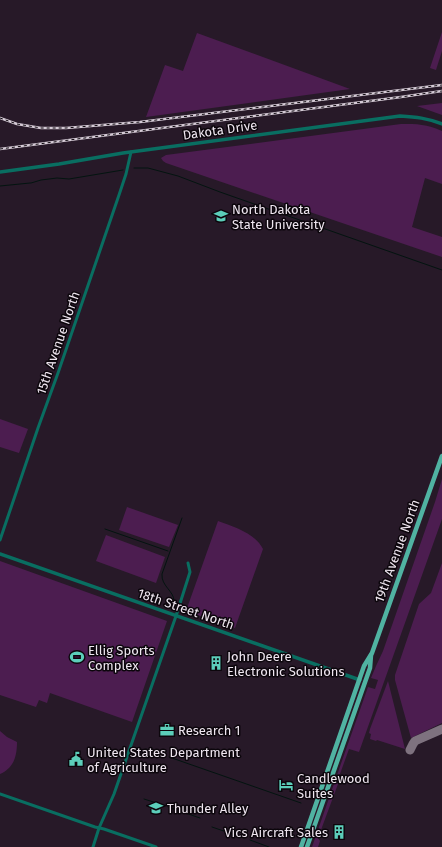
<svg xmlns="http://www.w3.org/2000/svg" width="442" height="847" viewBox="0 0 442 847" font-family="'Fira Sans',sans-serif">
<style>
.green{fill:#4c1d50}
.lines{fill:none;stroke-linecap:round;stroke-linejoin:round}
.stream{stroke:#031410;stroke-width:1}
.taxiway{stroke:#7e727f;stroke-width:9}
.minor{stroke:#096e61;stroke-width:3}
.tertiary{stroke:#096e61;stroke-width:3.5}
.primary{stroke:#50b3a2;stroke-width:4.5}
.rail-casing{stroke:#d5cbd6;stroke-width:2.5}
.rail{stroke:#0c060c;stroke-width:1;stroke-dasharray:3;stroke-linecap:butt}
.labels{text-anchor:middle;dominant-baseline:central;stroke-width:3;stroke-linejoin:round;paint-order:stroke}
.street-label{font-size:13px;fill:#efe6f0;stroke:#0c060c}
.poi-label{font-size:13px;fill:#efe6f0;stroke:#0c060c;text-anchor:start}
</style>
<rect width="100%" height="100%" fill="#271928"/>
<!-- green -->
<g class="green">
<polygon points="442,32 442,51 436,70 430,68"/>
<polygon points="197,33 350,89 146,117 165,65 183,71"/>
<polygon points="442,103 442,115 417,106"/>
<path d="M 401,124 C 417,124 427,124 442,131 L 442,184 L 425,178 L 412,227 L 442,237 L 442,257 L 166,163 L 163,161 L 161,158 L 166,155 Z"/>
<polygon points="0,419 28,429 19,453 0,447"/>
<polygon points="442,479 442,519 359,752 349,749 340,774 337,775 368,687 375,689 378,680 371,678 376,666 383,651 435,502"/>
<polygon points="127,507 178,525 169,547 119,530"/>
<path d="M 218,521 C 234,527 255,533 263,549 L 235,628 L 186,611 Z"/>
<polygon points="106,535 165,557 156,583 96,561"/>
<polygon points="0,561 167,621 132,722 50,693 47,703 39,700 36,707 0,695"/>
<polygon points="442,563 442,723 411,738 395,680 395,675 419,604 431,593"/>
<polygon points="388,681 405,749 377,740 376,741 370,739 371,734 369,733 370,729"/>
<path d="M 0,731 L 7,737 L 17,742 C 17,756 14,768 0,774 Z"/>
<polygon points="335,781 338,784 318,838 320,841 318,847 312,847"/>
</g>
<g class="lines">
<!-- stream -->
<g class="stream">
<polyline points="134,168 148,168 178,176 220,192 442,270"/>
<polyline points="0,186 30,183 31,183 41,180 57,178 69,179 123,170"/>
<polyline points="105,529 168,551"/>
<path d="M 173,607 C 173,605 174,603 174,601 C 174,591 161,586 162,574 L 182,518"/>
<polyline points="146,749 162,755"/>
<polyline points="169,757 301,803"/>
<polyline points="144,799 163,805"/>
<polyline points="168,807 200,818"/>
<polyline points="212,827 244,838"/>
<polyline points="250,840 269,847"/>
</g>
<!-- taxiway -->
<polyline class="taxiway" points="410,750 413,744 415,741 442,729"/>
<!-- minor -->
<g class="minor">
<polyline points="0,540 38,428 58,373 119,195 126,174 131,152"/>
<polyline points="0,794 95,827 104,829 156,847"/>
<polyline points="93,847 99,828 114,794 176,616 190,572 188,563"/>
</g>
<!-- tertiary -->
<g class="tertiary">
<path d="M 0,172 L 59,164 L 123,153 L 400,116 C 416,117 427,118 442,124"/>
<polyline points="0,554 360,680"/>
</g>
<!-- primary -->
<g class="primary">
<polyline points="301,847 364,666 372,653 442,456"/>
<polyline points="307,847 370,668 371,655"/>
</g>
<defs>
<g id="rail">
<polyline points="0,118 17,124 41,128 66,128 140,122 442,85"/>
<polyline points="0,149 401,97 442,91"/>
</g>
</defs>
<!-- rail casing -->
<use href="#rail" class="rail-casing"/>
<!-- rail -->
<use href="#rail" class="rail"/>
</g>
<!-- icons -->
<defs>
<symbol id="university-bare" viewBox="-9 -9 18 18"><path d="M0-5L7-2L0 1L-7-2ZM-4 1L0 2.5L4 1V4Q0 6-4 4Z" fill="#5cceba" stroke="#0c060c" stroke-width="2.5" paint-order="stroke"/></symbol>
<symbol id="stadium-bare" viewBox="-9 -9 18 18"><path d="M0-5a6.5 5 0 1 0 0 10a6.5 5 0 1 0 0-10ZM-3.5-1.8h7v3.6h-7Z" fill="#5cceba" stroke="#0c060c" stroke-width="2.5" paint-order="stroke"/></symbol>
<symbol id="building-bare" viewBox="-9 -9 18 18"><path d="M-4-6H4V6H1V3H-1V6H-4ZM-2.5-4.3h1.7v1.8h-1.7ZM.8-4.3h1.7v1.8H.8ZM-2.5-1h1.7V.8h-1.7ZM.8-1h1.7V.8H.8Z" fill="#5cceba" stroke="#0c060c" stroke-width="2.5" paint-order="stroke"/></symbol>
<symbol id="office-bare" viewBox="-9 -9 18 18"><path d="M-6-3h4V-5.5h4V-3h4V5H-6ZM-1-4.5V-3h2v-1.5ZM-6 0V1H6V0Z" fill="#5cceba" stroke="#0c060c" stroke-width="2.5" paint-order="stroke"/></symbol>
<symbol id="civic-bare" viewBox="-9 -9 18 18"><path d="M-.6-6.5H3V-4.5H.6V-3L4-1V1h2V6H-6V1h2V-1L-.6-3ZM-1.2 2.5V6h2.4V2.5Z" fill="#5cceba" stroke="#0c060c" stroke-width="2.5" paint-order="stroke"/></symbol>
<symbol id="hotel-bare" viewBox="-9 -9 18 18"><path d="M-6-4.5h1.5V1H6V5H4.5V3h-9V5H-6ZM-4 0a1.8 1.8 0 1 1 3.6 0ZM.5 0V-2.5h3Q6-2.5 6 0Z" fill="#5cceba" stroke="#0c060c" stroke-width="2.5" paint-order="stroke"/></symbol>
</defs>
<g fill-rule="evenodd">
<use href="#university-bare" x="211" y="206" width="20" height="20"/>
<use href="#stadium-bare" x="67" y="647" width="20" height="20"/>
<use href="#building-bare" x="206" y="653" width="20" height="20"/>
<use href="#office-bare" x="157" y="720" width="20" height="20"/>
<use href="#civic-bare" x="66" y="749" width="20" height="20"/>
<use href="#hotel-bare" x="276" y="775" width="20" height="20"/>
<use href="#university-bare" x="146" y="798" width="20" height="20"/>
<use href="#building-bare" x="329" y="822" width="20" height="20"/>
</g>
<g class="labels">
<!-- street labels -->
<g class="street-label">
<text transform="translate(220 130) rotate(-8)">Dakota Drive</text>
<text transform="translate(58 343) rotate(-71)">15th Avenue North</text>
<text transform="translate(397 551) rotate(-70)">19th Avenue North</text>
<text transform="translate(186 609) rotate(19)">18th Street North</text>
</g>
<!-- poi labels -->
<g class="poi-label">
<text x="232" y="209">North Dakota<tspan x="232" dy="15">State University</tspan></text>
<text x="88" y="650">Ellig Sports<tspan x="88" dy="15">Complex</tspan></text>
<text x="227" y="656">John Deere<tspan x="227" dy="15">Electronic Solutions</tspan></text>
<text x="178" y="730">Research 1</text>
<text x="87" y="752">United States Department<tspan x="87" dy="15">of Agriculture</tspan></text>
<text x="297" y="778">Candlewood<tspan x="297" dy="15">Suites</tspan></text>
<text x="167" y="808">Thunder Alley</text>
<text x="328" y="832" text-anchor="end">Vics Aircraft Sales</text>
</g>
</g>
</svg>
